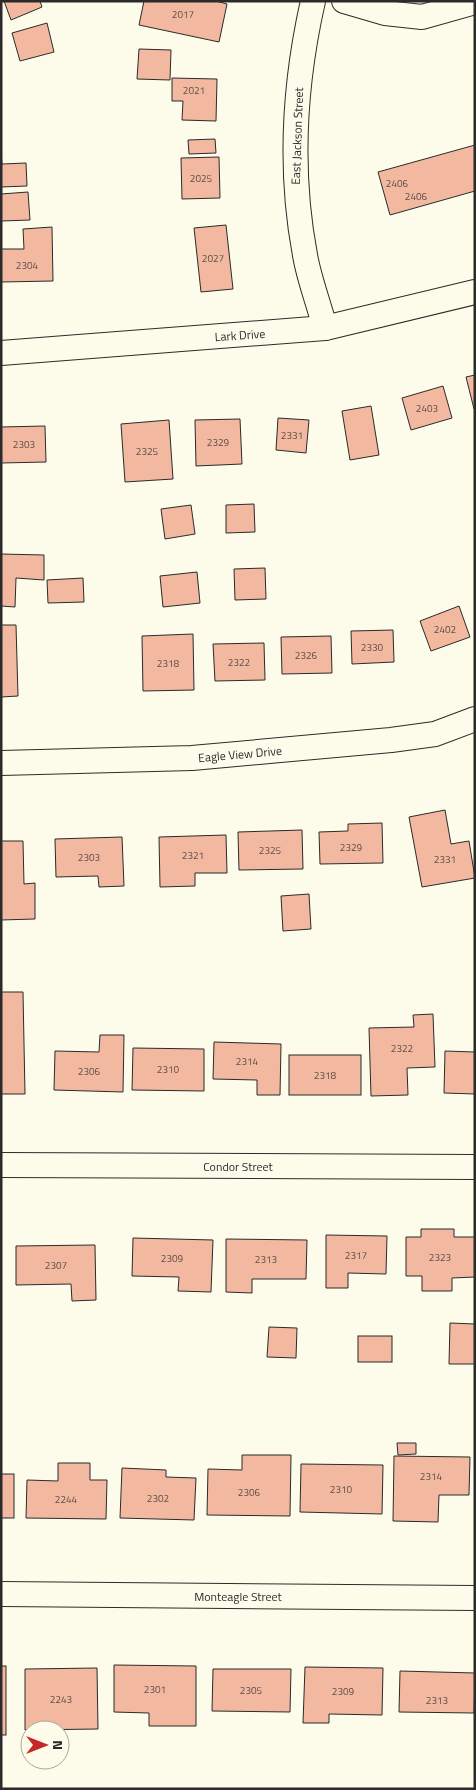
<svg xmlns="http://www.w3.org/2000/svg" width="476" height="1790" viewBox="0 0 476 1790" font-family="'Titillium Web',sans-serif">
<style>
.building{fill:#f2b8a0;stroke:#2b2b2b}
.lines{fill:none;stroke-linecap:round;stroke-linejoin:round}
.street-casing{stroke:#2b2b2b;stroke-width:26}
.street{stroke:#fdfbea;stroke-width:24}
.labels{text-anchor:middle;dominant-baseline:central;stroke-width:4;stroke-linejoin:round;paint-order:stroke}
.number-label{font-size:10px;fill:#5d4e48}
.street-label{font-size:12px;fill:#2b2b2b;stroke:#fdfbea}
</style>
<rect width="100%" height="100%" fill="#fdfbea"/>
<!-- building -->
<g class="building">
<polygon points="4,1 40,1 42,7 11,20"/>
<polygon points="144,1 216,1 227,4 219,42 139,25"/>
<polygon points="47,23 54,52 20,61 12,33"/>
<polygon points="139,49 171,50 170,80 137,79"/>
<polygon points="172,78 217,79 216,121 182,120 183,101 172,101"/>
<polygon points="215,139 216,153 189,154 188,140"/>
<polygon points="475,145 475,191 390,215 378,172"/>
<polygon points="1,154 2,164 26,163 27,186 1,187"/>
<polygon points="219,157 220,198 182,199 181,158"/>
<polygon points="28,192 30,220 1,221 1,194"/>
<polygon points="226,225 233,289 201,292 194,228"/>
<polygon points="52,227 53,281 1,282 1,249 24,249 23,229"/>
<polygon points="475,375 475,409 474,409 466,377"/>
<polygon points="443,386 452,418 411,430 402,398"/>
<polygon points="371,406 379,455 350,460 342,411"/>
<polygon points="278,418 309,420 306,453 276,450"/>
<polygon points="240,419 242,464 196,466 195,420"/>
<polygon points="169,420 173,479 125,482 121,424"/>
<polygon points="45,426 46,462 1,463 1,427"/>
<polygon points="254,504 255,532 226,533 226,505"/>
<polygon points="191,505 195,534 165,539 161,509"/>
<polygon points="1,554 44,555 44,580 16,578 15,607 1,606"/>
<polygon points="265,568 266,599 235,600 234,569"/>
<polygon points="197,572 200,603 163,607 160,576"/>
<polygon points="83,578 84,602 48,603 47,580"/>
<polygon points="459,606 470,637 431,651 420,621"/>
<polygon points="1,625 16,625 18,696 1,697"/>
<polygon points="393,630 394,662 352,664 351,631"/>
<polygon points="193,634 194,690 143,691 142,636"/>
<polygon points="331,636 332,673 282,674 281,637"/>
<polygon points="264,643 265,680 215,681 213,644"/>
<polygon points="445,810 451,844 469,841 475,878 422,887 409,817"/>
<polygon points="382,823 383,863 320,864 319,832 348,831 348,824"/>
<polygon points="302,830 303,869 239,870 238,832"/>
<polygon points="226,835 227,873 195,873 195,886 160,887 159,837"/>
<polygon points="122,837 124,886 99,887 98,876 56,877 55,839"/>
<polygon points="1,841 23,841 24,884 35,883 35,919 1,920"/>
<polygon points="309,894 311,929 283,931 281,896"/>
<polygon points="1,992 23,992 25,1094 1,1094"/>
<polygon points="433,1014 435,1067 407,1068 408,1095 371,1096 369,1028 414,1027 413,1015"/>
<polygon points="100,1035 124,1035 123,1092 54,1090 55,1051 99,1052"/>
<polygon points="214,1042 281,1044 280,1095 257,1095 257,1080 213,1079"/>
<polygon points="133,1048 204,1049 204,1091 132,1090"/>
<polygon points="445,1051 475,1052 475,1094 444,1093"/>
<rect x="289" y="1055" width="72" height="40"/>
<polygon points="421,1229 454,1229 454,1237 475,1237 475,1277 452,1278 452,1291 422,1291 422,1276 406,1276 406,1237 421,1237"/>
<polygon points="326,1235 387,1236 386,1274 348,1273 348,1288 326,1288"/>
<polygon points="133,1238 213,1240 211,1292 178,1291 179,1277 132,1276"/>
<polygon points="226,1239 307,1240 306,1279 252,1279 252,1293 226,1292"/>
<polygon points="95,1245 96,1300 72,1301 71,1284 16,1285 16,1246"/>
<polygon points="450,1323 475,1324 475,1364 449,1364"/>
<polygon points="269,1327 297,1328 296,1358 267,1357"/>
<rect x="358" y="1336" width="34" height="26"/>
<polygon points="397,1443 416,1443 416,1454 398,1455"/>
<polygon points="242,1455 291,1455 290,1516 207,1515 208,1469 242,1470"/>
<polygon points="394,1456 470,1457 469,1495 439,1495 438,1522 393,1521"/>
<polygon points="58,1463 90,1463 90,1480 107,1480 106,1519 26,1518 27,1480 58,1481"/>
<polygon points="301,1464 383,1465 382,1514 300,1512"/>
<polygon points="122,1468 166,1470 166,1477 196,1478 194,1520 120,1518"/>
<rect x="1" y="1474" width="13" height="44"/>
<polygon points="114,1665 196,1666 196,1726 149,1726 149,1713 114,1712"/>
<rect x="1" y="1666" width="5" height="69"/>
<polygon points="305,1667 383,1668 382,1715 329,1714 329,1723 303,1723"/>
<polygon points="97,1668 98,1729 25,1730 25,1669"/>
<polygon points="213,1669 291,1669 290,1712 212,1711"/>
<polygon points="400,1671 475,1673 474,1713 399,1712"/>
</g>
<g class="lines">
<defs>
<g id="street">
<path d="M 313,1 C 294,85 289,170 305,255 C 309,279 319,304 325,328"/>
<polyline points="344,1 385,13 422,17 475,2"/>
<polyline points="1,353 325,328 475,292"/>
<polyline points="1,763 192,758 391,740 435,734 475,719"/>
<polyline points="1,1165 475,1167"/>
<polyline points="1,1594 475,1598"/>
</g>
</defs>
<!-- street casing -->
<use href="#street" class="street-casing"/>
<!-- street -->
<use href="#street" class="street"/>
</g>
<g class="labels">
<!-- number labels -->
<g class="number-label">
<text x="183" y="14">2017</text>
<text x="194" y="90">2021</text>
<text x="201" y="178">2025</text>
<text x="397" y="183">2406</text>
<text x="416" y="196">2406</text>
<text x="213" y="258">2027</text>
<text x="27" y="265">2304</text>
<text x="427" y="408">2403</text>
<text x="292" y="435">2331</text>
<text x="218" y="442">2329</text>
<text x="24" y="444">2303</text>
<text x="147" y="451">2325</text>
<text x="445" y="629">2402</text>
<text x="372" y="647">2330</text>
<text x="306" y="655">2326</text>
<text x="239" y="662">2322</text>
<text x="168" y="663">2318</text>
<text x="351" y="847">2329</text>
<text x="270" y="850">2325</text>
<text x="193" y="855">2321</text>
<text x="89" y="857">2303</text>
<text x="445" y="859">2331</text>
<text x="402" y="1048">2322</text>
<text x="247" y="1061">2314</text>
<text x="168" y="1069">2310</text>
<text x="89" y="1071">2306</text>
<text x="325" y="1075">2318</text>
<text x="356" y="1255">2317</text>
<text x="440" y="1257">2323</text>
<text x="172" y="1258">2309</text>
<text x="266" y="1259">2313</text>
<text x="56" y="1265">2307</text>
<text x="431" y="1476">2314</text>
<text x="341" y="1489">2310</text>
<text x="249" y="1492">2306</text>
<text x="158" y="1498">2302</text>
<text x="66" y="1499">2244</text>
<text x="155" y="1689">2301</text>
<text x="251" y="1690">2305</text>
<text x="343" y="1691">2309</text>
<text x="61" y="1699">2243</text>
<text x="437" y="1700">2313</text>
</g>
<!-- street labels -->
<g class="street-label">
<text transform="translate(297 136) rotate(-88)">East Jackson Street</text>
<text transform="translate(240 335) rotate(-4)">Lark Drive</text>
<text transform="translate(240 754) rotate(-5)">Eagle View Drive</text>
<text x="238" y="1166">Condor Street</text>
<text x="238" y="1596">Monteagle Street</text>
</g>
</g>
<!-- border -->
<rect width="476" height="1790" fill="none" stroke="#2b2b2b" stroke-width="5"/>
<!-- north arrow -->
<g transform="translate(45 1745) rotate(90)"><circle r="24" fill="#fdfbea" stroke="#a9a89e"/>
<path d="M0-4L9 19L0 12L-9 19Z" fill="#c62828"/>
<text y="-8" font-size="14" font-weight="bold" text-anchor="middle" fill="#2b2b2b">N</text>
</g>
</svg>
